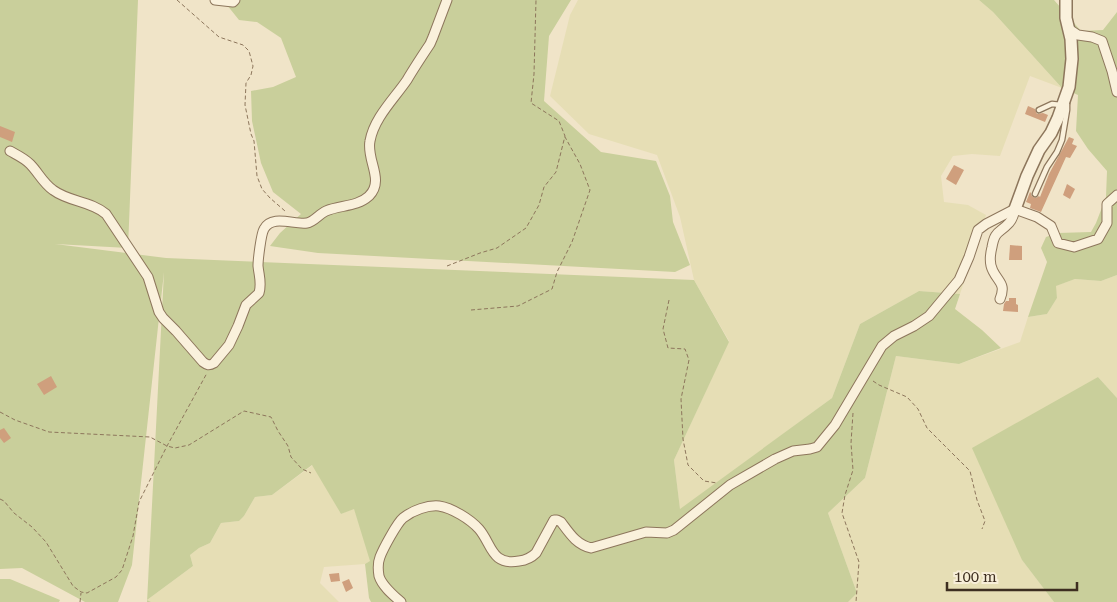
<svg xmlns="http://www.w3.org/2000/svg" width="1117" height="602" viewBox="0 0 1117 602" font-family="'Roboto Serif',serif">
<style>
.farmland{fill:#e6deb5}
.green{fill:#c9cf9b}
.building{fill:#cf9f7d}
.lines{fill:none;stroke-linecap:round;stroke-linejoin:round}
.service-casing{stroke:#8d765c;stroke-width:7}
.minor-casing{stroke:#8d765c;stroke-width:11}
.tertiary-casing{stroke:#8d765c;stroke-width:14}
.path{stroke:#8d765c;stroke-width:1;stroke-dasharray:4 2.5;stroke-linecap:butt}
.service{stroke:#faf1dc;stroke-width:4.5}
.minor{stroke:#faf1dc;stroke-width:9}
.tertiary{stroke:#faf1dc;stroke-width:11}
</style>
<rect width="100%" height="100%" fill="#f0e4c8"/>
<!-- farmland -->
<g class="farmland">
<polygon points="578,0 979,0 993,12 1062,88 1030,76 1000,156 972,154 953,156 941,176 944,202 968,205 986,215 960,294 919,291 860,324 832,398 680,510 674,460 729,341 694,280 680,217 657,155 589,134 550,96 570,15"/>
<polygon points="1117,275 1117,398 1098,377 1022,560 1054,602 848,602 857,593 828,513 865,478 896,356 959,364 1020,342 1028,317 1047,314 1057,298 1055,286 1075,279 1101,281"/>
<polygon points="313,465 341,514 354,508 371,561 365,564 324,567 320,583 339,602 151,602 147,600 193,566 190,555 199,548 210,543 221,523 239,521 244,516 255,497 272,495"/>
</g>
<!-- green -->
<g class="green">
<polygon points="0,0 138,0 128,248 55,244 166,258 694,280 729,342 674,460 680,509 832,398 860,324 919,291 960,294 955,309 982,330 1001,348 959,364 896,356 865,478 828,513 857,593 848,602 371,602 369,598 365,564 370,561 354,509 341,514 312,465 272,495 255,497 244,516 239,521 221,523 210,543 199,548 190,555 193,566 147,600 151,602 147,602 164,272 132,565 118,602 85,602 22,568 0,569"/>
<polygon points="223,0 571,0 549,36 544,101 601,152 656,161 670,196 673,222 690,265 675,272 318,253 270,246 280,233 301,214 273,192 261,163 252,121 251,91 273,87 296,77 281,38 257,22 239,20"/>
<polygon points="979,0 1054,0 1081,31 1103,30 1117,12 1117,275 1101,281 1075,279 1056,286 1057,298 1047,314 1028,317 1047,262 1041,248 1046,237 1058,233 1091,232 1096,223 1106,197 1107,171 1088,149 1076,131 1078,95 1062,88 993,12"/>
<polygon points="1098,377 1117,398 1117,602 1054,602 1022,560 972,448"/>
<polygon points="0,579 10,579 60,600 59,602 0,602"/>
</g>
<!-- building -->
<g class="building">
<polygon points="1028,106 1035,109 1037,114 1043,113 1048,115 1045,122 1025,114"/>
<polygon points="0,126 15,132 12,142 0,137"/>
<polygon points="1069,137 1074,139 1072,144 1077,146 1070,158 1066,157 1041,212 1030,208 1031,204 1026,202 1030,192 1031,193 1031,195 1033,197 1036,198 1039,196 1040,197 1049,174"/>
<polygon points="954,165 964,170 956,185 946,179"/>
<polygon points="1067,184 1075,189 1070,199 1063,195"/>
<polygon points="1010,245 1022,246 1022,260 1009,260"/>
<polygon points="1009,298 1016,298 1016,304 1018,305 1018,312 1003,311 1004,304 1006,301 1009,301"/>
<polygon points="51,376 57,387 44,395 37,384"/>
<polygon points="4,428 11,438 4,443 0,438 0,430"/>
<polygon points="339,573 340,581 331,582 329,574"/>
<polygon points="349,579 353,588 346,592 342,582"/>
</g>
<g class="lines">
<defs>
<g id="service">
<polyline points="1039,110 1052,104 1061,105"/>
<polyline points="1035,194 1047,167 1057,152 1062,140 1067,110 1067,104"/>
</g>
<g id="minor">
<polyline points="215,0 233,2 235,0"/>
<polyline points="1069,29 1078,35 1092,37 1102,41 1112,71 1117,92"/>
<path d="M 10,151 C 17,155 24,158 30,164 C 38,172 43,183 53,190 C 69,202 91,201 106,214 L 148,277 L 159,312 L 163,318 L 176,331 L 203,362 C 207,365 209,366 214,363 L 229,345 L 238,326 L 246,305 L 259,293 C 262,283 259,276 258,266 C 258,260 261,234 264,229 C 272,214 294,225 307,223 C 314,222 319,214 326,211 C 340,205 357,207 369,196 C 385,180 366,160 370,141 C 374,118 394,99 407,80 C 414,68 422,56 430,44 L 433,37 L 447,0"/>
<path d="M 1000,299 C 1006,284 999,283 993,271 C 989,264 990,255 992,247 C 995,230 999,234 1009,223 C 1013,219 1014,214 1015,209"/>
<path d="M 401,602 C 393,595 382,586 379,576 C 378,570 378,562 380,557 C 383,549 397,523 403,518 C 413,510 428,505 439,506 C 452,508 470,519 479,529 C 492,544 491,566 519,561 C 527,560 531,558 536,553 L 554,520 L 557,520 L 561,522 C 570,534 576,544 591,548 L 646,532 L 667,533 L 674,530 L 730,485 L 775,459 L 793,451 L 810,449 L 817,447 L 835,425 L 882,346 L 894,336 L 914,326 L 929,316 L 959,280 L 969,257 L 978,230 L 986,224 L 1015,209 L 1037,217 L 1051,226 L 1058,243 L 1074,247 L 1098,239 L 1107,223 L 1107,204 L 1117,195"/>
</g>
<polyline id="tertiary" points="1015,209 1027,176 1039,150 1051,133 1058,118 1069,87 1072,59 1071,39 1066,18 1066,0"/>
</defs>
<!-- service casing -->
<use href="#service" class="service-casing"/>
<!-- minor casing -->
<use href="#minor" class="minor-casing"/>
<!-- tertiary casing -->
<use href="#tertiary" class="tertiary-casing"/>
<!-- path -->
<g class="path">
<polyline points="177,0 219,37 243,45 249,51 253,66 251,75 246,83 245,105 251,134 254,141 257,176 262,189 270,198 285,211"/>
<polyline points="447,266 480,253 497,248 526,228 539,205 544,187 556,172 565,136 559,121 531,103 534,74 536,0"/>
<polyline points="669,300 663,329 668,348 685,349 689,360 681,399 683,439 688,465 704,481 717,483"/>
<polyline points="471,310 518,306 552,289 557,272 572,242 590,190 580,164 565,137"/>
<polyline points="873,381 879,385 907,397 918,409 927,428 970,471 977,500 985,521 982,529"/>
<polyline points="0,412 15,420 49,432 150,437 167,446 175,448 189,445 244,411 271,417 278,431 288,446 291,457 302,469 311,473"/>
<polyline points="853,413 851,443 853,470 845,495 842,513 859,562 856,602"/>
<polyline points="0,499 4,501 14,513 32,527 46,542 73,586 81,592 87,593 116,577 122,570 133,536 139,502 167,446 207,373"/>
<polyline points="80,602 81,593"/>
</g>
<!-- service -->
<use href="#service" class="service"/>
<!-- minor -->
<use href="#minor" class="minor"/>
<!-- tertiary -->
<use href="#tertiary" class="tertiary"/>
</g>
<!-- scale -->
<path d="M947 582v8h130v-8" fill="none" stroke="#3d2e20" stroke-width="2.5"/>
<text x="954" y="582" font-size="15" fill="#3d2e20" stroke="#f7eed8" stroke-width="4" paint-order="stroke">100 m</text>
</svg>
